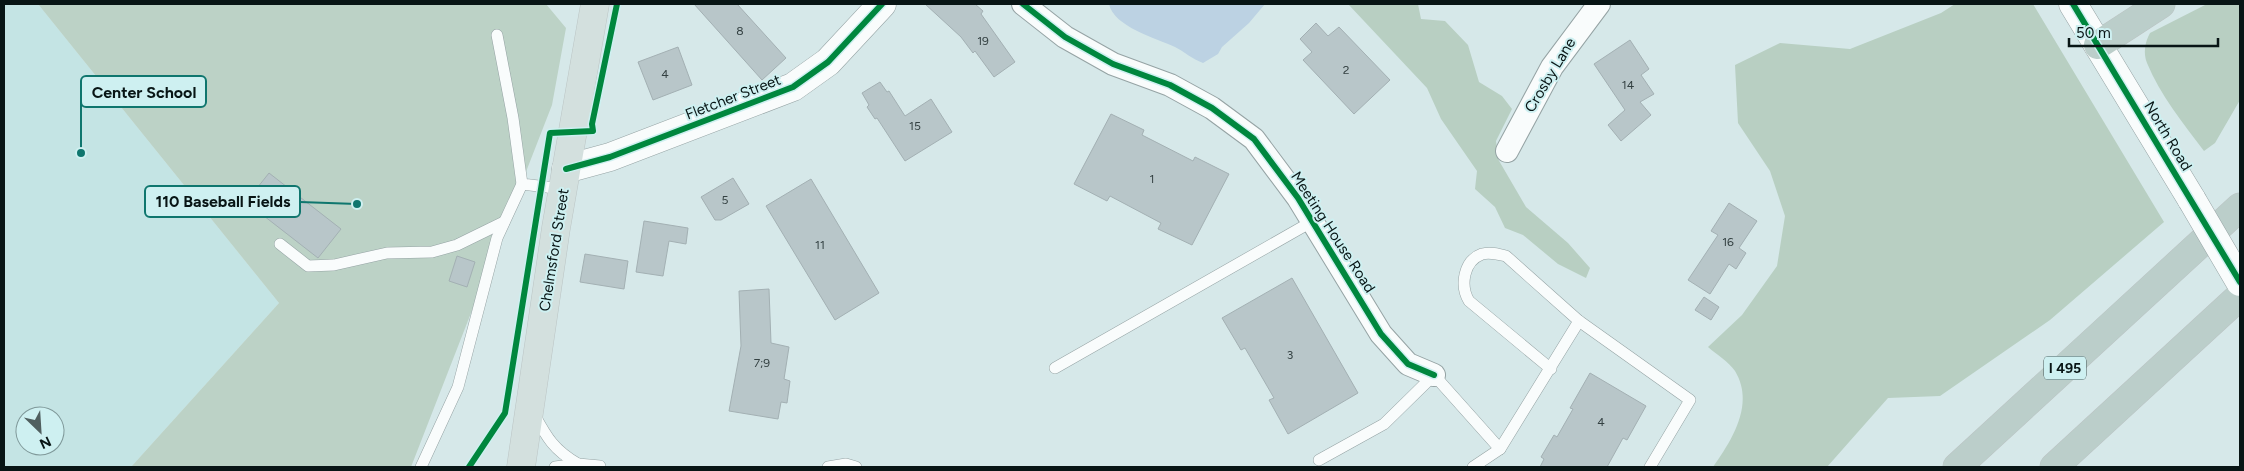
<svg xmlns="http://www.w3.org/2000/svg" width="2244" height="471" viewBox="0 0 2244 471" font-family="Figtree,sans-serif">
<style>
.built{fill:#c4e4e4;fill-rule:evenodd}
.green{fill:#bcd2c6}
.forest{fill:#b8cfc2}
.water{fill:#bcd2e3}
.building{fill:#b8c6c9;stroke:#a3b0b3}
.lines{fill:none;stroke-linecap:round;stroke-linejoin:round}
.service-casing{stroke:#95a3a4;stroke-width:12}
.minor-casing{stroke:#95a3a4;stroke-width:24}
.tertiary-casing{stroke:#95a3a4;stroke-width:29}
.secondary-casing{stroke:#95a3a4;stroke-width:29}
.primary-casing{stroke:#bbc4c4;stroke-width:29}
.motorway-casing{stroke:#bbc4c4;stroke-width:29}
.service{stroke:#f9fcfc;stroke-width:11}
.minor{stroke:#f9fcfc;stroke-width:22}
.tertiary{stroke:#f9fcfc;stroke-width:28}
.secondary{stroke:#f9fcfc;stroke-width:28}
.primary{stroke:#d3e0de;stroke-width:28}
.motorway{stroke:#bbceca;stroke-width:28}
.secondary-bridge-casing{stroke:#95a3a4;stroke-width:29;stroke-linecap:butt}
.secondary-bridge{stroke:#f9fcfc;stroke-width:28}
.cycleway-casing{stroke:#cef0f1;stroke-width:9}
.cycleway{stroke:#00873e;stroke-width:6}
.labels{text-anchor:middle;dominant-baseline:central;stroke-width:4;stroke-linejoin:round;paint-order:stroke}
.number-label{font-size:12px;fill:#344142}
.shield{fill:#cef0f1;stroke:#435757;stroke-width:1}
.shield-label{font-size:14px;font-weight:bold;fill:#081515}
.street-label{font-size:15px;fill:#081515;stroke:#cef0f1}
.leader{fill:none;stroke:#0f766e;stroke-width:2}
.callout-dot{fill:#0f766e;stroke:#cef0f1;stroke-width:2}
.callout{fill:#cef0f1;stroke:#0f766e;stroke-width:2}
.callout-label{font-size:16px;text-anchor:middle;font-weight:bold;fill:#081515}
</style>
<rect width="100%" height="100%" fill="#d6e8e9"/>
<!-- built -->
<path class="built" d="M 4,4 L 38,4 L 279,303 L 131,467 L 4,467 ZM 25,416 L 55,416 L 55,446 L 25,446 Z"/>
<!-- green -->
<polygon class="green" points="38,4 546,4 566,28 552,105 411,467 131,467 279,303"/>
<!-- forest -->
<g class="forest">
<polygon points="1348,4 1418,4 1421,19 1445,21 1468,45 1479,82 1502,96 1512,109 1496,141 1498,159 1526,207 1568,243 1590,268 1586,278 1558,264 1523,235 1505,228 1495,207 1475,189 1477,171 1441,119 1427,88"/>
<path d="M 1955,4 L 2033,4 L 2164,222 L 2050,320 L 1940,396 L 1888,398 L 1827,467 L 1713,467 C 1732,440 1755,404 1735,371 C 1729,362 1716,354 1708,347 L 1742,315 L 1777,266 L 1785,216 L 1770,171 L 1738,123 L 1735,65 L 1780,43 L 1850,49 L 1941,13 Z"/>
<path d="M 2207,4 L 2240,4 L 2240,100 L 2215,143 L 2204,151 C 2183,123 2160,95 2147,63 C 2143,53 2145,42 2150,33 Z"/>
</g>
<!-- water -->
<path class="water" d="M 1109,4 L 1265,4 L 1249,23 L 1222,47 L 1218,54 L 1203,63 C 1192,59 1185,52 1175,47 C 1156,38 1114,27 1109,4 Z"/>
<!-- building -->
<g class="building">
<polygon points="694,4 737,4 786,58 762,80"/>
<polygon points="925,4 975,4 983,11 981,14 1015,62 994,77 975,51 973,53 961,37"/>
<polygon points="1316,23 1328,36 1339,27 1390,80 1354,114 1303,60 1312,52 1300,39"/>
<polygon points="1630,40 1649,69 1641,75 1654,94 1640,102 1651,115 1621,141 1608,125 1625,110 1594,64"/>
<polygon points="678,47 692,85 653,100 638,62"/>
<polygon points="880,82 887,92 889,91 905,116 931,99 952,132 905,161 877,118 875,119 867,107 869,105 862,93"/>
<polygon points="1111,114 1144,130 1142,135 1193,161 1195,157 1229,174 1192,245 1158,229 1161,223 1110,196 1107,201 1074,184"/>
<polygon points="269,173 341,229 318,258 246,202"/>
<polygon points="733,178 749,204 721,220 715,220 701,197"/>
<polygon points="811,179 879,293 835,320 766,206"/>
<polygon points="1729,203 1757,221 1739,248 1746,253 1736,269 1729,264 1710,294 1688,280 1718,235 1711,231"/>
<polygon points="644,221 688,228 686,244 669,241 663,276 636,272"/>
<polygon points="585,254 628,261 624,289 580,282"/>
<polygon points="457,256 475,262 467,287 449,281"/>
<polygon points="1292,278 1358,393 1288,434 1269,400 1274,398 1245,348 1241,350 1222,318"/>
<polygon points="769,289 771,343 789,347 784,379 790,381 787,403 781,402 778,419 729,411 741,346 739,291"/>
<polygon points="1704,297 1719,307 1711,320 1695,310"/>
<polygon points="1590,373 1646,406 1627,440 1623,438 1607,467 1540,467 1544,459 1541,457 1554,435 1557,437 1573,409 1570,408"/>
</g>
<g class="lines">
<defs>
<g id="service">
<polyline points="497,35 513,118 522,184 563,189"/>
<polyline points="280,244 308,266 334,265 387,253 432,252 457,245 504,222"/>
<polyline points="1055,368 1313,221"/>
<path d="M 1551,369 L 1469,301 C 1460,286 1463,261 1482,254 C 1490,252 1498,254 1506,256 L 1579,321 L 1690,400 L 1650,467"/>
<path d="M 534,414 C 547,438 554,450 578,464"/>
<polyline points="1319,460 1384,424 1434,375 1500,449"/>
<polyline points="421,467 458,387 497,238 522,184"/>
<polyline points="555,467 578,464 600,466"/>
<polyline points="828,467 846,464 856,467"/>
<polyline points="1473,467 1500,449 1579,321"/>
</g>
<g id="minor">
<polyline points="1023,4 1065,37 1113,64 1170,85 1212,108 1254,139 1298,198 1381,334 1408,364 1434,375"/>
<polyline points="1507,151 1552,67 1599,4"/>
</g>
<polyline id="tertiary" points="566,169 610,157 793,87 828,62 882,4"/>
<polyline id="secondary" points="2073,4 2192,200"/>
<polyline id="primary" points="521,467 556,228 595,4"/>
<g id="motorway">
<polyline points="2098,45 2161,4"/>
<polyline points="1957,467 2240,207"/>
<polyline points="2054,467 2240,296"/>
</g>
</defs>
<!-- service casing -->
<use href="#service" class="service-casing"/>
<!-- minor casing -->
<use href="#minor" class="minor-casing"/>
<!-- tertiary casing -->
<use href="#tertiary" class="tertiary-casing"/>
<!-- secondary casing -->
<use href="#secondary" class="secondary-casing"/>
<!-- primary casing -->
<use href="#primary" class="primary-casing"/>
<!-- motorway casing -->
<use href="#motorway" class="motorway-casing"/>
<!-- service -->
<use href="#service" class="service"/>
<!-- minor -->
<use href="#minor" class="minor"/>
<!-- tertiary -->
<use href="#tertiary" class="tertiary"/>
<!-- secondary -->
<use href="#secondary" class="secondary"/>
<!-- primary -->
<use href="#primary" class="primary"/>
<!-- motorway -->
<use href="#motorway" class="motorway"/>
<defs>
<polyline id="secondary-bridge" points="2192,200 2240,282"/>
</defs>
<!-- secondary-bridge casing -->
<use href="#secondary-bridge" class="secondary-bridge-casing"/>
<!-- secondary-bridge -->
<use href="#secondary-bridge" class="secondary-bridge"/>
<defs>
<g id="cycleway">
<polyline points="1023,4 1065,37 1113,64 1170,85 1212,108 1254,139 1298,198 1381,334 1408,364 1434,375"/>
<polyline points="2073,4 2240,282"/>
<polyline points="566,169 610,157 793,87 828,62 882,4"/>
<polyline points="469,467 505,413 550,133 593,131 592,124 617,4"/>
</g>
</defs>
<!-- cycleway casing -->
<use href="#cycleway" class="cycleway-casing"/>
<!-- cycleway -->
<use href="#cycleway" class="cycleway"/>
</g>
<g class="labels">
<!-- number labels -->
<g class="number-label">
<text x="740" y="31">8</text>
<text x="983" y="41">19</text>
<text x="1346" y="70">2</text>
<text x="665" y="74">4</text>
<text x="1628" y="85">14</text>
<text x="915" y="126">15</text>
<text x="1152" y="179">1</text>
<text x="725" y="200">5</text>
<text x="1728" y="242">16</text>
<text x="820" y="245">11</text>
<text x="1290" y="355">3</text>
<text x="762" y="363">7;9</text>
<text x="1601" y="422">4</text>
</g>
<!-- shield labels -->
<rect class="shield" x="2044" y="356.5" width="42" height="23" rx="4"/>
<g class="shield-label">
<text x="2065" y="368">I 495</text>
</g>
<!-- street labels -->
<g class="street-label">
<text transform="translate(1550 75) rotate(-59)">Crosby Lane</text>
<text transform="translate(733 97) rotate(-21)">Fletcher Street</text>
<text transform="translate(2168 136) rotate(59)">North Road</text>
<text transform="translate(1333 232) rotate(57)">Meeting House Road</text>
<text transform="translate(554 250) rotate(-81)">Chelmsford Street</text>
</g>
</g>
<!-- callouts -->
<path class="leader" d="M81 153L81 92M357 204L300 202"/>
<g class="callout-dot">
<circle cx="81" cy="153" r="5"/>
<circle cx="357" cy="204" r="5"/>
</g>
<g class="callout">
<rect x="81" y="76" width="125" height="31" rx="5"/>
<rect x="145" y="186" width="155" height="31" rx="5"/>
</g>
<g class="callout-label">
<text x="144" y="98">Center School</text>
<text x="223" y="207">110 Baseball Fields</text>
</g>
<!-- border -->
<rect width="2244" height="471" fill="none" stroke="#081515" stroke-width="10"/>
<!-- north arrow -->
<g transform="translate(40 431) rotate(155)"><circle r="24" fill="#cef0f1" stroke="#7f9899"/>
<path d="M0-4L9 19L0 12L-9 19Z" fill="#505f5f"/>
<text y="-8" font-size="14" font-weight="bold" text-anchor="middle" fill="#081515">N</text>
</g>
<!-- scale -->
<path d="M2069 38v8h149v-8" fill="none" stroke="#081515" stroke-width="2.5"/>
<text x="2076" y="38" font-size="15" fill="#081515" stroke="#cef0f1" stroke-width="4" paint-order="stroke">50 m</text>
</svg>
